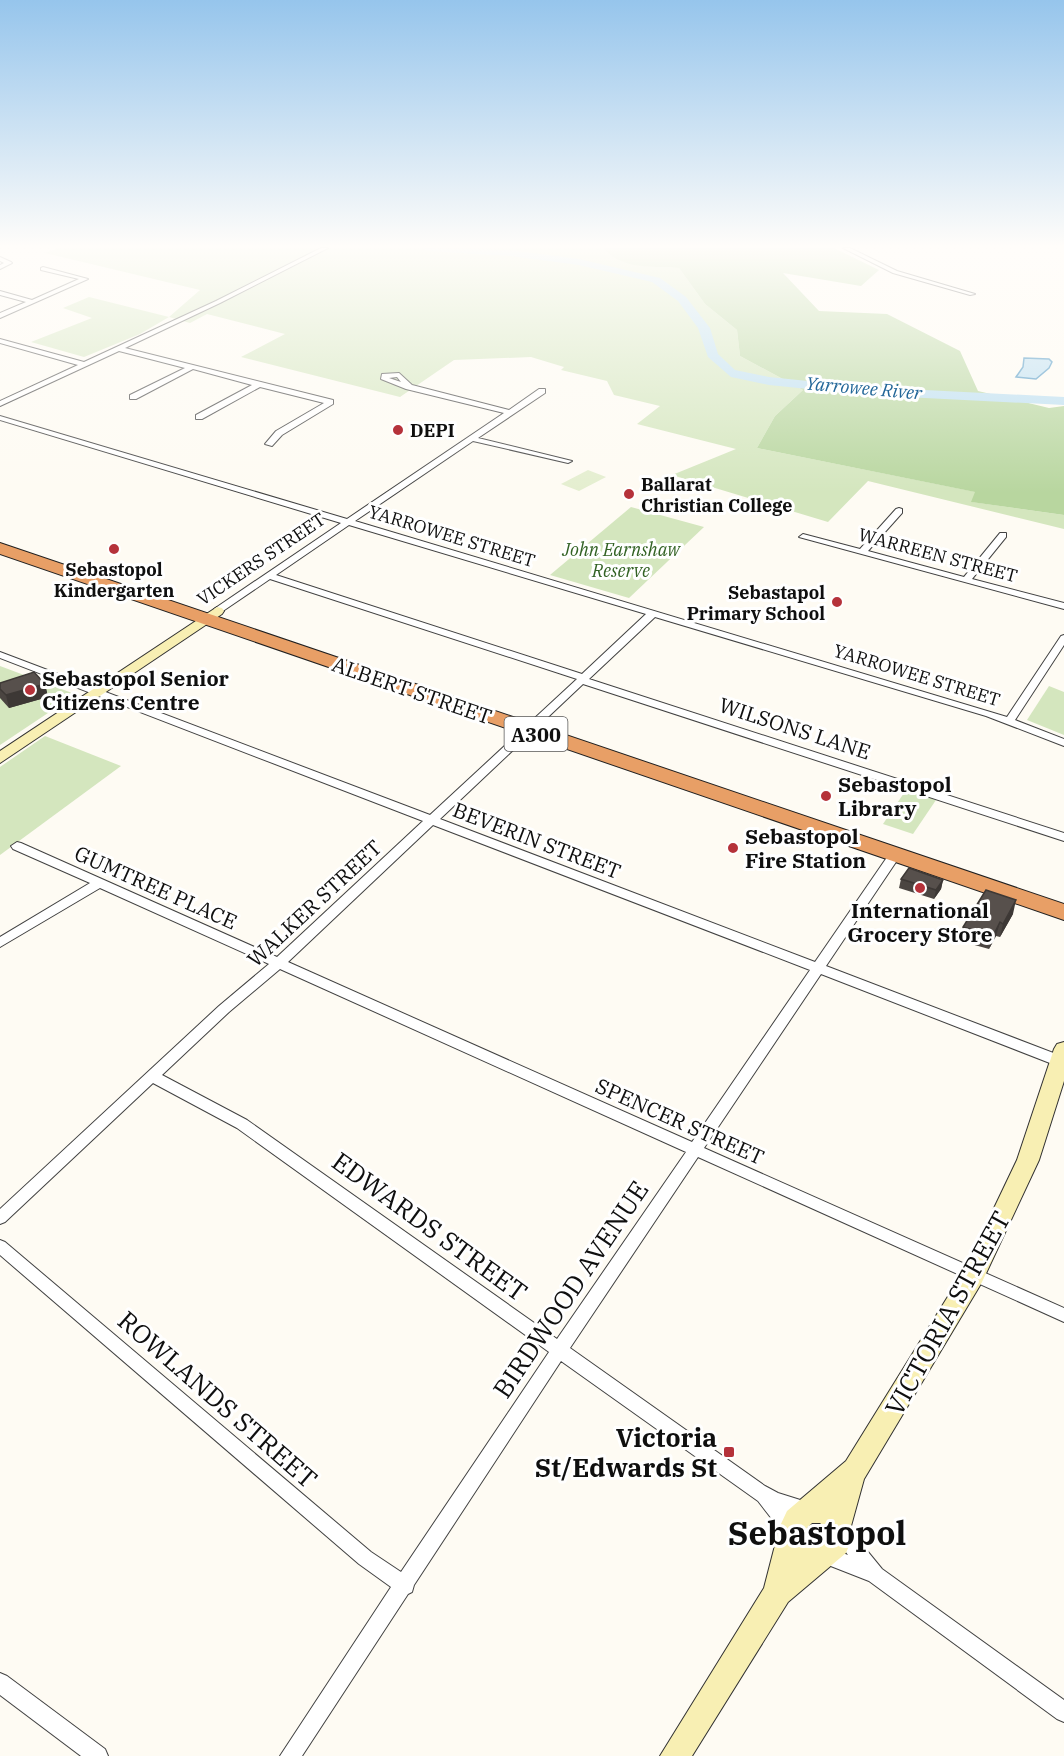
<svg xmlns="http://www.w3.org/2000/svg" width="1064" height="1756" viewBox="0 0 1064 1756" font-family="'IBM Plex Serif',serif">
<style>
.green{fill:#d4e6be}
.forest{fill:#b8d69f}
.pitch{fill:#e4eecf}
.water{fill:#bbdef1;stroke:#4894c3;stroke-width:1.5}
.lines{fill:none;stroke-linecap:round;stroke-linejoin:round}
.river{fill:#bbdef1;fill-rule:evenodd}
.street-casing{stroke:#424242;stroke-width:2}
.secondary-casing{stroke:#313131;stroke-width:2}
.highway-casing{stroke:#202020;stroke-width:2}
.street{fill:#fff;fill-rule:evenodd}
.secondary{fill:#f8efb3;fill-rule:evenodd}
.highway{fill:#e89f66;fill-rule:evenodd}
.wall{fill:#4b4541}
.shaded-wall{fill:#3d3835}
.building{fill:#57504c;stroke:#3d3835;stroke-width:1.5}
.poi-dot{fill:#b5323a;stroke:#fff;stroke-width:2}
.labels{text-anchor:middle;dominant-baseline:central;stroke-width:6;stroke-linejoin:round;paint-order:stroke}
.far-water-label{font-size:18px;font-style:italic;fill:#226698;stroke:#fff}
.far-poi-label{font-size:18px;font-weight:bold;fill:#0f0f0f;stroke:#fff;text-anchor:start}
.far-street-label{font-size:18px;fill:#0f0f0f;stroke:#fff}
.far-park-label{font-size:18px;font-style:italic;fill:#326224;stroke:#fff}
.shield{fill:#fff;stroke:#575757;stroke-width:1.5}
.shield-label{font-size:20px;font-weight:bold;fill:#0f0f0f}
.poi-label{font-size:21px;font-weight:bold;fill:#0f0f0f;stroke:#fff;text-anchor:start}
.street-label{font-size:21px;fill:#0f0f0f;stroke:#fff}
.near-street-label{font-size:26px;fill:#0f0f0f;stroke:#fff}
.near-poi-label{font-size:26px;font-weight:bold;fill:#0f0f0f;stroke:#fff;text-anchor:end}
.near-district-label{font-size:33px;font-weight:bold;fill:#0f0f0f;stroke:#fff}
</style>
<rect width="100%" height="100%" fill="#fefbf3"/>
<!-- green -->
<g class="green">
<path d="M 58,248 L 603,248 C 620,269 653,266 679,268 L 705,304 L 737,330 L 740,356 L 803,390 L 775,416 L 757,448 L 976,492 L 972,502 L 1064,515 L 1064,529 L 868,481 L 828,522 L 672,475 L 736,449 L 637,424 L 660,406 L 614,395 L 607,381 L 561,370 L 564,367 L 531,357 L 454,360 L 400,397 L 241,357 L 285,334 L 207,314 L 190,323 L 169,317 L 140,334 L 84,357 L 31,342 L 92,318 L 63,308 L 89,297 L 169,317 L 200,290 L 45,253 Z"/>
<polygon points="631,507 704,527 629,598 550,575"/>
<polygon points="0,666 72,693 72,697 0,745"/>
<polygon points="1049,686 1064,692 1064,735 1027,720"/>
<polygon points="45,736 121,766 0,855 0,767"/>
<polygon points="906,790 936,800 913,834 883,824"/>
</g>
<!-- forest -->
<path class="forest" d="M 603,248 L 834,248 L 879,270 L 861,286 L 783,273 L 819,311 L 887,314 L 960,351 L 978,391 L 1049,408 L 1064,406 L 1064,515 L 971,502 L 975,492 L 757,448 L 775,416 L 803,390 L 740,356 L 737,330 L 705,304 L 679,268 C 653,266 621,270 603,248 Z"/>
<!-- pitch -->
<polygon class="pitch" points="588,470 606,477 579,491 561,484"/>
<!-- water -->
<polygon class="water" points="1024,358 1049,359 1052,362 1049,368 1036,379 1016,377 1023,367"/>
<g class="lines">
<!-- river -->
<polygon class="river" points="423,248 510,250 579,259 660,278 686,297 710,328 718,354 735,370 769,377 866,387 1064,397 1064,405 866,395 769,385 731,377 708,357 698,328 678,301 652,282 579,265 510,256 428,251"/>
<defs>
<g id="street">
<polygon points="321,248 328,248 220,303 125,348 333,400 333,404 282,435 272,446 265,444 276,431 324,403 260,387 202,419 196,419 196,415 252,385 193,369 136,399 130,399 130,395 185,368 119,351 0,406 0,401 78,365 0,343 0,339 84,362 216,301"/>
<polygon points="843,248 850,248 897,271 975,294 970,295 893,273"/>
<polygon points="0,257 11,262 12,263 0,269 0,265 4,263 0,261"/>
<polygon points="43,267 88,279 0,318 0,313 26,302 0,295 0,291 32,300 79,279 41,270 41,268"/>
<path d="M 399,373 L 412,385 L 509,410 L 539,389 L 545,389 L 545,393 L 478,438 L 572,461 L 568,463 L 473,441 L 355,521 L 1007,717 L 1061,636 L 1064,635 L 1064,645 L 1015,720 L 1064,739 L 1064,746 L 986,716 L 655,617 L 589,679 L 1064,833 L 1064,841 L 583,684 L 440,819 L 815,962 L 892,850 L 900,850 L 902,853 L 826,966 L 1064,1057 L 1064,1065 L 1055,1065 L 821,974 L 704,1148 L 1064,1308 L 1064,1322 L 698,1157 L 570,1348 L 765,1486 L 778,1493 L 813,1504 L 816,1510 L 813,1516 L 807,1518 L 788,1513 L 801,1531 L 798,1537 L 792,1540 L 786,1537 L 758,1501 L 561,1361 L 414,1585 L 412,1592 L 408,1594 L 302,1756 L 280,1756 L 391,1587 L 359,1564 L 0,1255 L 0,1240 L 5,1242 L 371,1552 L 401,1572 L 549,1352 L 237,1128 L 153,1083 L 5,1222 L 0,1224 L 0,1209 L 219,1006 L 269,964 L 100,888 L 0,947 L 0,937 L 90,883 L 13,849 L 11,846 L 17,842 L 21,843 L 277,957 L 423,821 L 0,658 L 0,652 L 430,815 L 577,679 L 270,579 L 220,613 L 214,613 L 214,609 L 341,523 L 0,420 L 0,416 L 347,519 L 504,413 L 406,389 L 381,379 L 382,374 ZM 397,377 L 401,382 L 389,378 ZM 349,525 L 646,614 L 582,674 L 276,575 ZM 433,825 L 810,970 L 692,1142 L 288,962 ZM 280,969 L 686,1152 L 557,1339 L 247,1120 L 162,1075 L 229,1012 Z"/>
<polygon points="899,508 902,509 902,513 868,551 964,577 1000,533 1006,533 1006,537 972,579 1064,603 1064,609 799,537 803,534 860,549 896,509"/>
<polygon points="840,1522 846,1525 882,1569 1064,1700 1064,1722 1057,1719 869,1581 818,1561 815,1555 818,1549 824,1546 848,1555 831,1531 834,1525"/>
<polygon points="0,1673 7,1676 105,1749 108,1756 81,1756 0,1695"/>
</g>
<g id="secondary">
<polygon points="217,607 222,608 224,611 222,614 0,763 0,751"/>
<path d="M 1064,1042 L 1064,1081 L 1039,1160 L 982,1282 L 864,1479 L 851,1526 L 852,1538 L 846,1553 L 788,1602 L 692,1756 L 660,1756 L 764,1588 L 780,1526 L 787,1511 L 846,1461 L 965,1269 L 1017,1160 L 1054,1049 L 1057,1044 ZM 812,1523 L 820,1523 L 825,1528 L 825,1537 L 818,1543 L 812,1543 L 807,1537 L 807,1528 Z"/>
</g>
<polygon id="highway" points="0,543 1064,904 1064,920 0,554"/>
</defs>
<!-- street casing -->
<use href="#street" class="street-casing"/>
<!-- secondary casing -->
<use href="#secondary" class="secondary-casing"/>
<!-- highway casing -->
<use href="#highway" class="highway-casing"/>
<!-- street -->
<use href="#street" class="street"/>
<!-- secondary -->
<use href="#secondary" class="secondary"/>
<!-- highway -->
<use href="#highway" class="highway"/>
</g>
<!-- wall -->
<g class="wall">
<polygon points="0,683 45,684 48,697 9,708 0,698"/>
<polygon points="901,879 943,880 941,889 934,899 899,888"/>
<polygon points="1013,914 1000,937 996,936 989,949 960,941 963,927"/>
</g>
<!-- shaded-wall -->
<g class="shaded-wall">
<polygon points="45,684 48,697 9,708 6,695"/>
<polygon points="943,880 941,889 934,899 936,890"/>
<polygon points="1016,900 1013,914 1000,937 1003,924"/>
<polygon points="1000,922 996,936 989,949 993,936"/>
</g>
<!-- building -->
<g class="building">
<polygon points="34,672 45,684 6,695 0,689 0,683"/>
<polygon points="909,868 943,880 936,890 901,879"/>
<polygon points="986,890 1016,900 1003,924 1000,922 993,936 963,927"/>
</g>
<!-- sky -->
<linearGradient id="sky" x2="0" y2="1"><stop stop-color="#96c5ec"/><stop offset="0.5" stop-color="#fffdfa"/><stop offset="1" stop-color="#fffdfa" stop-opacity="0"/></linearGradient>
<rect width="1064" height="493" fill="url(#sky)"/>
<!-- markers -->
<g class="poi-dot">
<circle cx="398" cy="430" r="6"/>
<circle cx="629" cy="494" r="6"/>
<circle cx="114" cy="549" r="6"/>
<circle cx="837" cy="602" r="6"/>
<circle cx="30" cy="690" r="6"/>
<circle cx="826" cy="796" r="6"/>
<circle cx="733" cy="848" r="6"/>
<circle cx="920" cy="888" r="6"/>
<rect x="723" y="1446" width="12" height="12" rx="3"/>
</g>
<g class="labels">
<!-- far-water labels -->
<g class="far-water-label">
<text transform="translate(864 388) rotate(5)">Yarrowee River</text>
</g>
<!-- far-poi labels -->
<g class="far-poi-label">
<text x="410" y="430">DEPI</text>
<text x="641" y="484">Ballarat<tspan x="641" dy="21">Christian College</tspan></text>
<text x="114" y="569" text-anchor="middle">Sebastopol<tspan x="114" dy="21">Kindergarten</tspan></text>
<text x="825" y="592" text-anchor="end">Sebastapol<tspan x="825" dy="21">Primary School</tspan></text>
</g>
<!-- far-street labels -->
<g class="far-street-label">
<text transform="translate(452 536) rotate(17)">YARROWEE STREET</text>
<text transform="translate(938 555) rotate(15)">WARREEN STREET</text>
<text transform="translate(261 559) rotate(-34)">VICKERS STREET</text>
<text transform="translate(917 675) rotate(17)">YARROWEE STREET</text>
</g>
<!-- far-park labels -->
<g class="far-park-label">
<text x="621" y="549">John Earnshaw<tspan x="621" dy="21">Reserve</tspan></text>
</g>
<!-- shield labels -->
<rect class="shield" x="504.5" y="717" width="63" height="34" rx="4.5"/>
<g class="shield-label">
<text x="536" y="734">A300</text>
</g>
<!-- poi labels -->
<g class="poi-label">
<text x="42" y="678">Sebastopol Senior<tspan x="42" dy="24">Citizens Centre</tspan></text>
<text x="838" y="784">Sebastopol<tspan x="838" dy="24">Library</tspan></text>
<text x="745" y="836">Sebastopol<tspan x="745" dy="24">Fire Station</tspan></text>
<text x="920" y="910" text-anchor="middle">International<tspan x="920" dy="24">Grocery Store</tspan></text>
</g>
<!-- street labels -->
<g class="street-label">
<text transform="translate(412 690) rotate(19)">ALBERT STREET</text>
<text transform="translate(795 728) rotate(18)">WILSONS LANE</text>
<text transform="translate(537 840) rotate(21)">BEVERIN STREET</text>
<text transform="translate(156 887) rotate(24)">GUMTREE PLACE</text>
<text transform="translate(314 903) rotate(-43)">WALKER STREET</text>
<text transform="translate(680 1121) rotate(24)">SPENCER STREET</text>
</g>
<!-- near-street labels -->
<g class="near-street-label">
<text transform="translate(430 1226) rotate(36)">EDWARDS STREET</text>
<text transform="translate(570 1289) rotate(-56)">BIRDWOOD AVENUE</text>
<text transform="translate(947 1313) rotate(-61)">VICTORIA STREET</text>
<text transform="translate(218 1399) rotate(41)">ROWLANDS STREET</text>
</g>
<!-- near-poi labels -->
<g class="near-poi-label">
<text x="717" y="1437">Victoria<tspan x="717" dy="30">St/Edwards St</tspan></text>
</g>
<!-- near-district labels -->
<g class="near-district-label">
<text x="817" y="1532">Sebastopol</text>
</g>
</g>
</svg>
